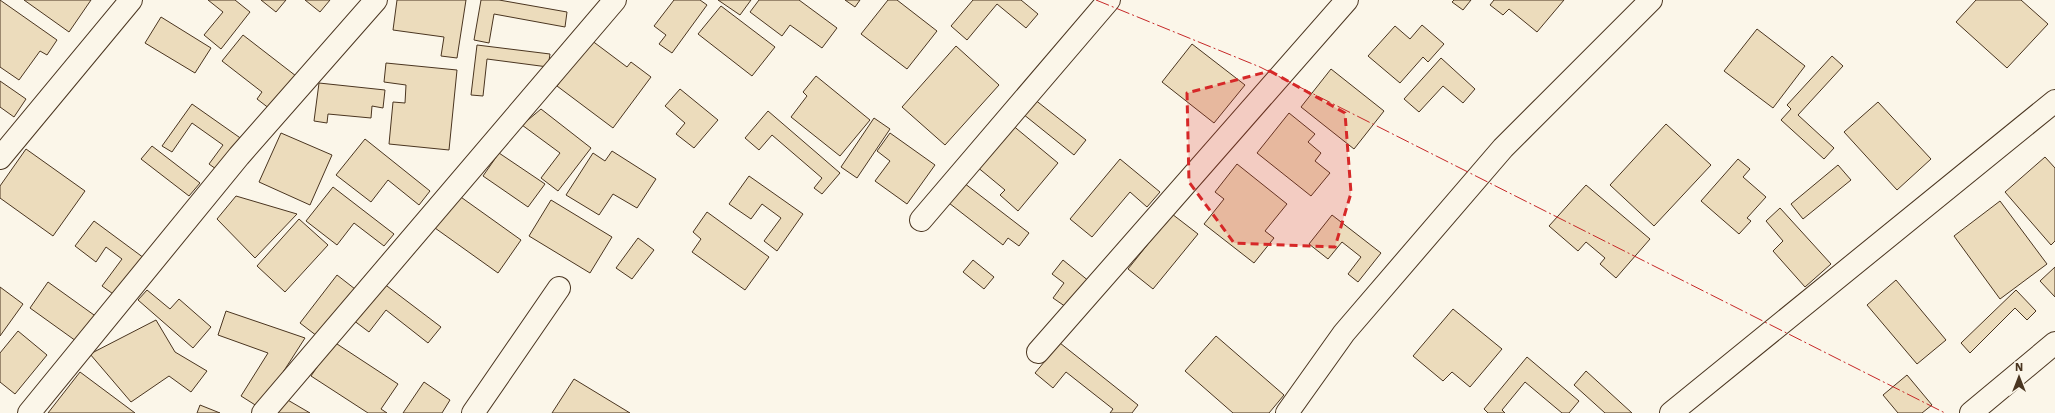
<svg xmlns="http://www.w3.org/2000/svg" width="2055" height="413" viewBox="0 0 2055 413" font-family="'Work Sans',sans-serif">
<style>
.building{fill:#ecdcbc;stroke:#4a3520}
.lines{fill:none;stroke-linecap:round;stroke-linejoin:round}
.minor-casing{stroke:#4a3520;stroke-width:24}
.minor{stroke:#fbf6e9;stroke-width:22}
.power{stroke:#c62828;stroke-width:1;stroke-dasharray:14 3 2 3;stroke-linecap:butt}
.marked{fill:#d62828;fill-opacity:0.2;stroke:#d62828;stroke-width:3;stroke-dasharray:8 5;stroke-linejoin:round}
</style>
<rect width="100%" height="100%" fill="#fbf6e9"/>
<!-- building -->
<g class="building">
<polygon points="0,0 57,40 47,55 40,51 19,80 0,67"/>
<polygon points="24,0 91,0 69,32"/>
<polygon points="208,0 235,0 250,12 221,49 204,35 223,12"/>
<polygon points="261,0 286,0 276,12"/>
<polygon points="305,0 330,0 320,12"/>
<polygon points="397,0 466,0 457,58 441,56 444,37 393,30"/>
<polygon points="481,0 499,0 567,12 565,27 494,14 489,43 474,40"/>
<polygon points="674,0 700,0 707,5 672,53 659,44 666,35 654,26"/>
<polygon points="718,0 751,0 740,15"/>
<polygon points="759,0 799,0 837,28 822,48 790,25 782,36 750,12"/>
<polygon points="845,0 860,0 855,7"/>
<polygon points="888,0 897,0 937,31 907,69 861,34"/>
<polygon points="973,0 1021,0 1038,14 1026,28 997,4 967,40 951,26"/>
<polygon points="1454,0 1471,0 1463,10 1452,2"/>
<polygon points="1494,0 1564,0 1537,32 1509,9 1503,15 1490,5"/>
<polygon points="1976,0 2021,0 2048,24 2007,68 1956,22"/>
<polygon points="721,6 775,47 752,76 698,34"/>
<polygon points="161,17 211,48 195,73 145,43"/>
<polygon points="1422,25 1444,44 1428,62 1423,57 1400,83 1368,56 1395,26 1410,39"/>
<polygon points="1757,29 1805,66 1773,108 1724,71"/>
<polygon points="243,35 296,76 270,109 257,99 262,92 222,61"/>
<polygon points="591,40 627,67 631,62 651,77 613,128 557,86"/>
<polygon points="1192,44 1245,85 1214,123 1162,82"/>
<polygon points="477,45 550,54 548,67 487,59 483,96 471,95"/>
<polygon points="956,46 999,85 945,145 902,107"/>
<polygon points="1832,56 1843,66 1798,115 1834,148 1824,159 1781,120 1791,109 1787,105"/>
<polygon points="1441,58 1475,89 1463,103 1443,86 1419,112 1404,99"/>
<polygon points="386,63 457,70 449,150 389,144 393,102 405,103 406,85 384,82"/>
<polygon points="1331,69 1384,111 1354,149 1301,107"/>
<polygon points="816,76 870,120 840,156 791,117 807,96 803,92"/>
<polygon points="0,81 26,99 14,117 0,107"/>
<polygon points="319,83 385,90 383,108 372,106 371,118 328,114 327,123 314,121"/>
<polygon points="680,89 718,120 694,148 676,134 685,123 665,106"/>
<polygon points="1034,99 1086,140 1074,155 1023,114"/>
<polygon points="1878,102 1931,159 1897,190 1844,132"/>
<polygon points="192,104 246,142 223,174 209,164 223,145 192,123 172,152 162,146"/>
<polygon points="541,109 591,148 558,191 541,178 560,153 522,125"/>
<polygon points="768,111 840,173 822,194 814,188 822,178 772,135 759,150 745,138"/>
<polygon points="1289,113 1315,134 1308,142 1321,153 1315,161 1330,173 1311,196 1257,153"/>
<polygon points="874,118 890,129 857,178 841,167"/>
<polygon points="1011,124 1058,163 1018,211 1000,195 1005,190 976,166"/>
<polygon points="1666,124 1711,165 1654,226 1610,185"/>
<polygon points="281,133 332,155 310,205 259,182"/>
<polygon points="890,133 935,165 907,204 875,181 890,161 877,151"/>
<polygon points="365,139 430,191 419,205 388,180 371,202 336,175"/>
<polygon points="152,146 200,183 189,196 141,159"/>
<polygon points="26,149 85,191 53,236 0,198 0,186"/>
<polygon points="612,151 656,179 637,208 613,194 599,215 566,195 593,153 605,161"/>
<polygon points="499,153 545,184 528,207 483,176"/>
<polygon points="2045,157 2055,168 2055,241 2051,245 2005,192"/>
<polygon points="1120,159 1160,192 1147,207 1130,192 1092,237 1070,219"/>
<polygon points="1738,159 1750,169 1743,177 1766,197 1747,218 1751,221 1739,234 1701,201"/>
<polygon points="1237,164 1287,204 1265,231 1274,238 1254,263 1204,224 1224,199 1215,192"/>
<polygon points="1838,165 1851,180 1803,219 1791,204"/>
<polygon points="749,176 803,214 777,251 764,241 781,218 762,204 751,219 729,204"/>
<polygon points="964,183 1029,233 1019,246 1008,238 1003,245 949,203"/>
<polygon points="1586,185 1650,239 1616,278 1600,264 1605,258 1586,242 1578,251 1549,226"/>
<polygon points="333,187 394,234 384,246 354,223 337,245 306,221"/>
<polygon points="458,195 521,240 498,273 435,228"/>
<polygon points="236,196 297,214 255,258 217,219"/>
<polygon points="551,200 612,237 590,273 529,236"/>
<polygon points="2000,201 2047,264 2000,299 1954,236"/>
<polygon points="1780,208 1831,264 1805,287 1773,251 1783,241 1766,221"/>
<polygon points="707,212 769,257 745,290 692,252 701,239 693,232"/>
<polygon points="1172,214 1198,234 1153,289 1128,269"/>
<polygon points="1332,215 1381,253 1358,282 1348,274 1361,257 1342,242 1328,259 1309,244"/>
<polygon points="299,219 328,245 285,292 257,266"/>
<polygon points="94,221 144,258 116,296 102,286 122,259 106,247 96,262 75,246"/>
<polygon points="638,238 654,250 632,279 616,268"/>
<polygon points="973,260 994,277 984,289 963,272"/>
<polygon points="1063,260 1090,282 1069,309 1053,298 1064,283 1052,274"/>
<polygon points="2055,267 2055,297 2040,281"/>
<polygon points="337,275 355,289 317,336 300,323"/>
<polygon points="1896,280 1946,340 1917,364 1867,305"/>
<polygon points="48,282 101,320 83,346 30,308"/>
<polygon points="383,283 441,327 428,343 386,310 369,332 353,320"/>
<polygon points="0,287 23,304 0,336"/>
<polygon points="147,290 170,309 179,299 211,327 193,348 138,300"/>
<polygon points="2016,290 2036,311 2027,320 2015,308 1970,353 1961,343"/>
<polygon points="1453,309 1502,349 1470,387 1452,372 1443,381 1413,356"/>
<polygon points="226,311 305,338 260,408 241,396 268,353 218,335"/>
<polygon points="156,320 175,352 207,371 191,392 169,376 131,402 90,354"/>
<polygon points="18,331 47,355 15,394 0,382 0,353"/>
<polygon points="1216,336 1284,395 1269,413 1233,413 1185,371"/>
<polygon points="334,342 398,384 381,409 387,413 368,413 311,376"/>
<polygon points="1060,343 1138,405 1132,413 1110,413 1113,409 1066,372 1053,388 1035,373"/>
<polygon points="1527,357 1579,401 1569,413 1562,413 1525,382 1502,410 1505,413 1488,413 1484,409"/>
<polygon points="1586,371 1632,413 1605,413 1574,385"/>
<polygon points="80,372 135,413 48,413"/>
<polygon points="1907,375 1932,405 1922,413 1898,413 1883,395"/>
<polygon points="574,379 630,413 552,413"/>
<polygon points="424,382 450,400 442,413 403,413"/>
<polygon points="286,399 310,413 278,413"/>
<polygon points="200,405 220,413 197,413"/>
</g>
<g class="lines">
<defs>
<g id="minor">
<polyline points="0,158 131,0"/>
<polyline points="921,220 1109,0"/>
<polyline points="1038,352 1347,0"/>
<polyline points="29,413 239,156 376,0"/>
<polyline points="263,413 615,0"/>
<polyline points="473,413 559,288"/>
<polyline points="1287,413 1344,333 1503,148 1651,0"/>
<polyline points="1671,413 2055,101"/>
<polyline points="1971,413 2055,343"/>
</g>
</defs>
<!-- minor casing -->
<use href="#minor" class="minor-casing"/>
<!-- minor -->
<use href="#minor" class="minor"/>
<!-- power -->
<polyline class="power" points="1096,0 1260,67 1945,413"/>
</g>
<!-- marked area -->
<path class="marked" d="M 1270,71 L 1345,113 L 1351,193 L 1335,247 L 1234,243 L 1189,182 L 1187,93 Z"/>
<!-- north arrow -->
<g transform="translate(2019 377)" stroke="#fbf6e9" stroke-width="3" paint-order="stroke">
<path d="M0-3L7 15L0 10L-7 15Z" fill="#4a3520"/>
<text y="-6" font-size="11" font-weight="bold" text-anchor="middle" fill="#4a3520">N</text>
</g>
</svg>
